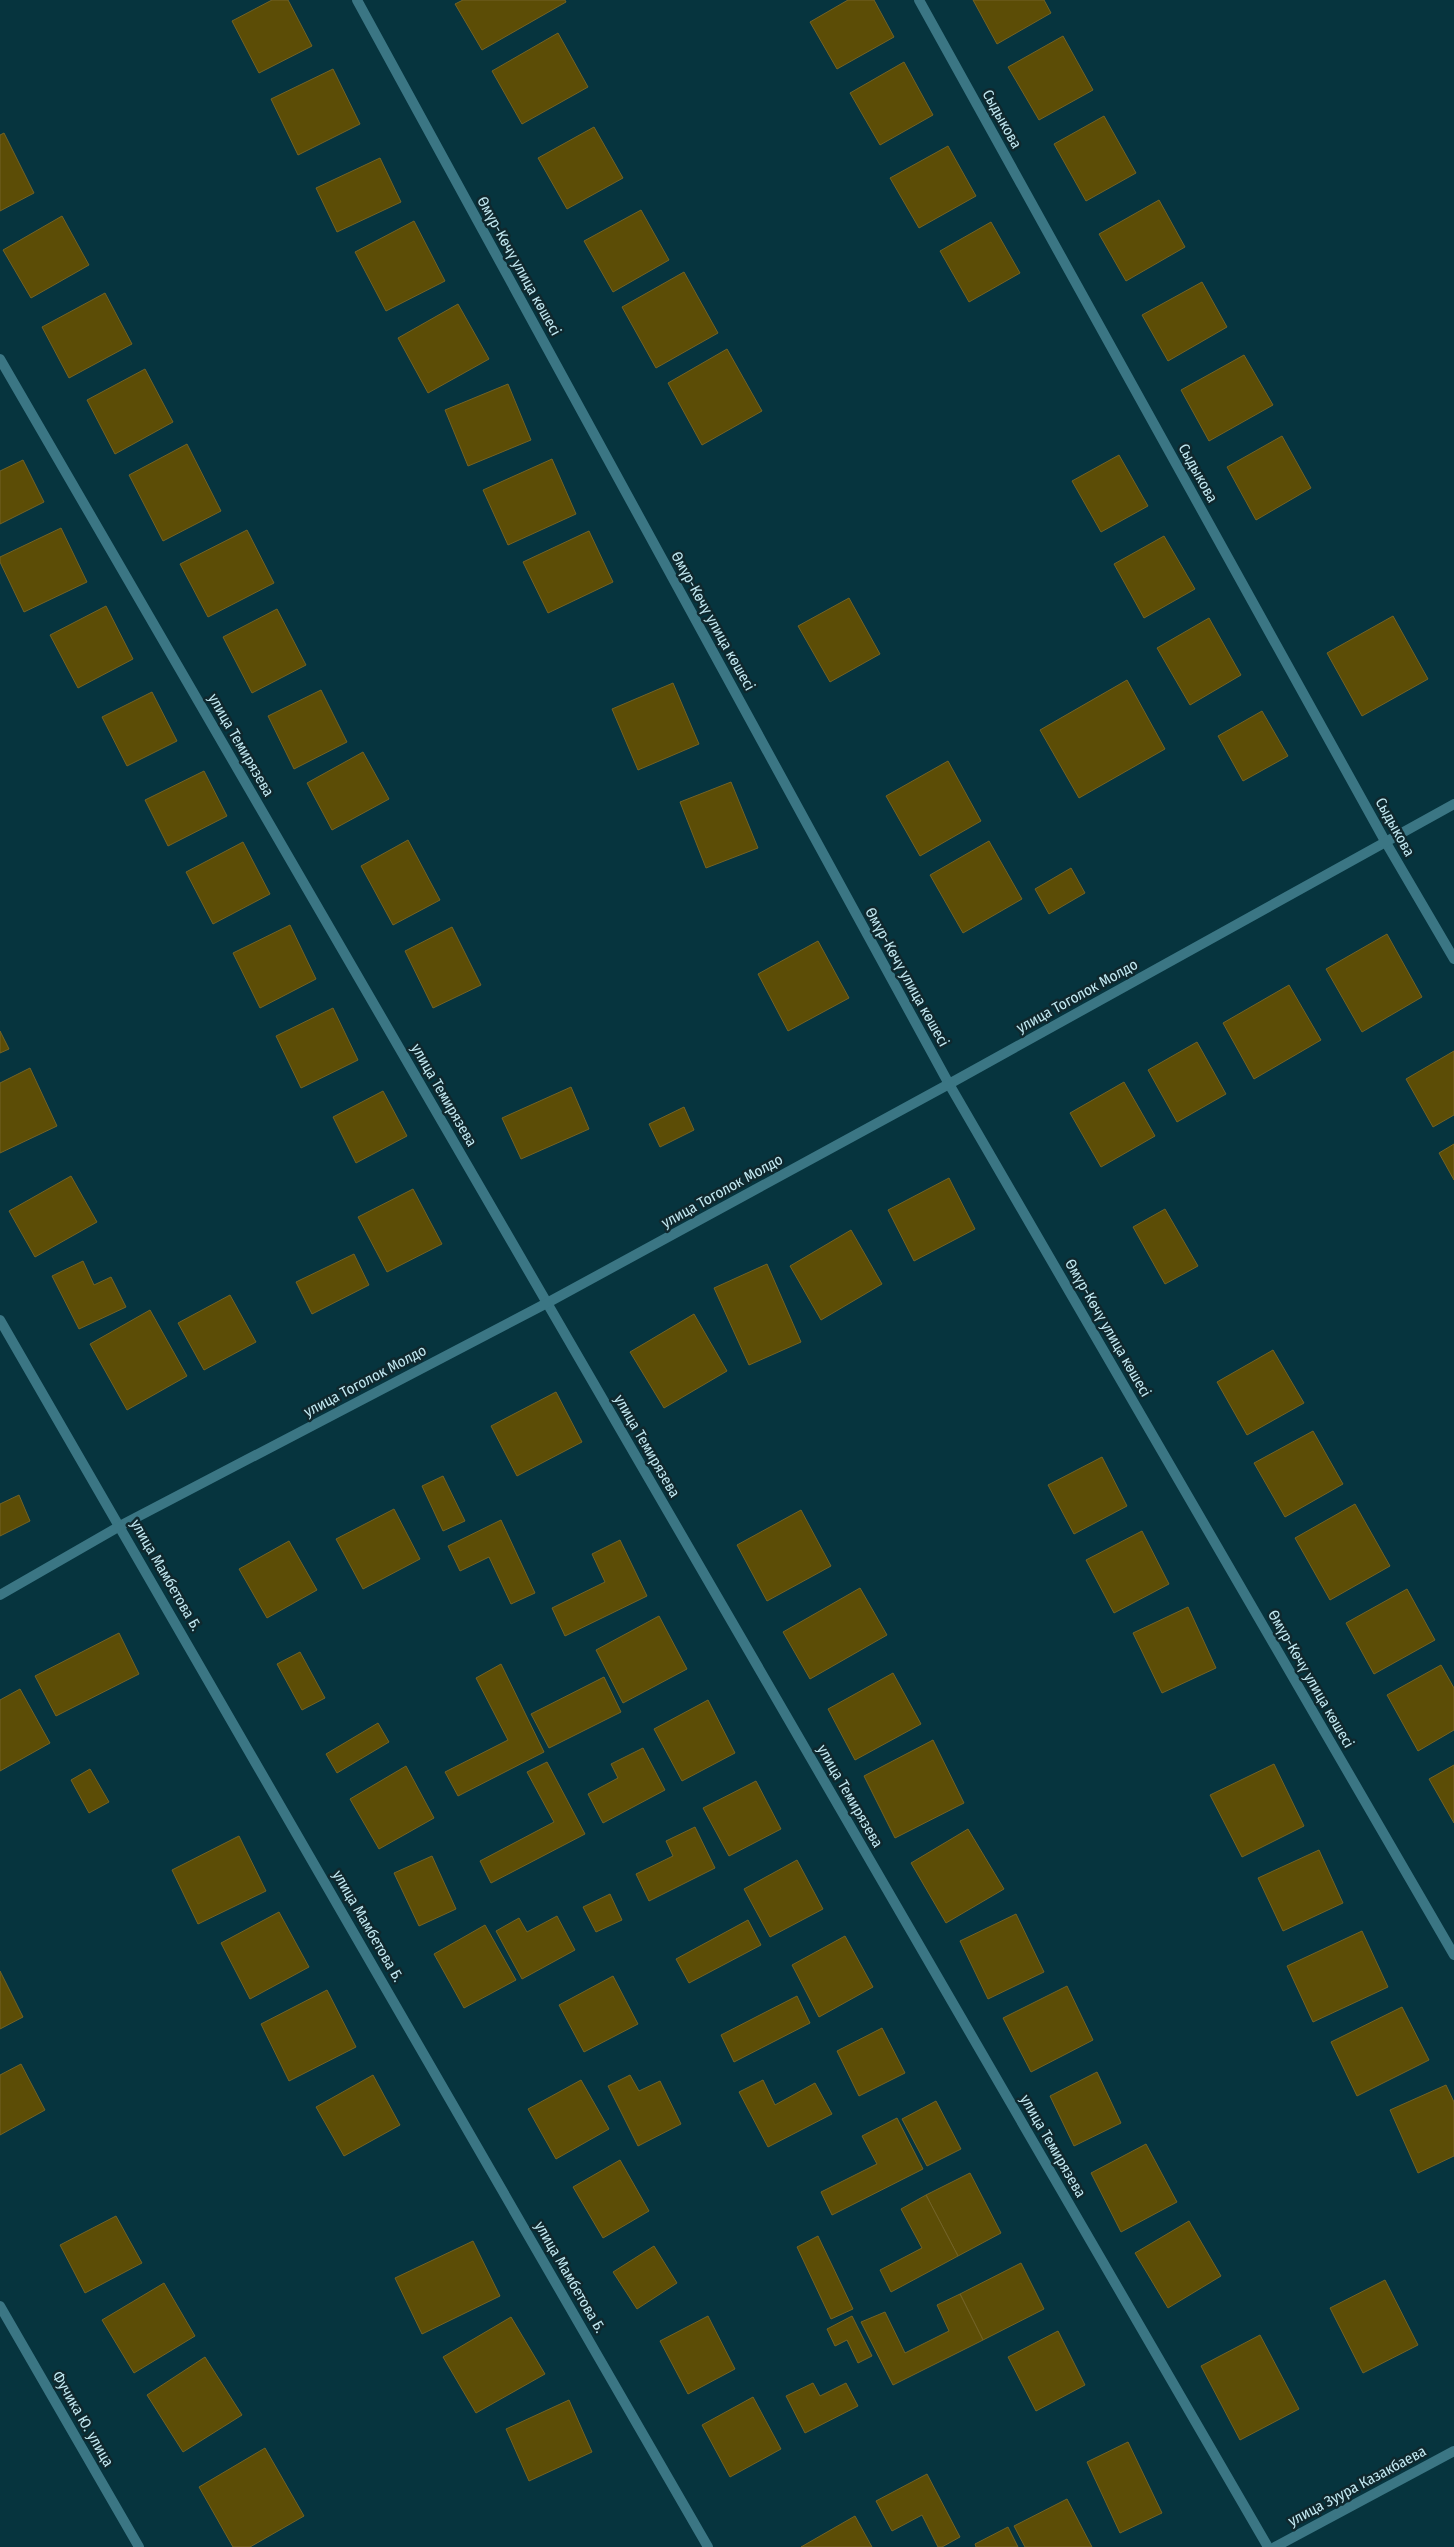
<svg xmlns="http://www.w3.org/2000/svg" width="1454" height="2547" viewBox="0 0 1454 2547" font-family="'Fira Sans Condensed',sans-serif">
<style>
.building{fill:#5c4d06;stroke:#736326}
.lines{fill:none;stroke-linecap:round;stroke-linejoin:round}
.minor{stroke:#3b7684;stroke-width:10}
.tertiary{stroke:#3b7684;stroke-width:10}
.labels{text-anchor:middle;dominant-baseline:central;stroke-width:5;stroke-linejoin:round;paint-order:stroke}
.street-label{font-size:15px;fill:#c2e8f1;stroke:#0f282e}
</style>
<rect width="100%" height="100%" fill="#06343e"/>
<!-- building -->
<g class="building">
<polygon points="272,0 288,0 312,46 259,73 232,21"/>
<polygon points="463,0 565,0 566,2 482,50 455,4"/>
<polygon points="848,0 874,0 894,37 837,69 810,22"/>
<polygon points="973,0 1044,0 1051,13 997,44"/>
<polygon points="558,33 588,87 522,124 492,71"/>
<polygon points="1063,36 1093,90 1039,120 1008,67"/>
<polygon points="904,62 933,115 880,145 850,93"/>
<polygon points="333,69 360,124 298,155 271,99"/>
<polygon points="1104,116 1136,173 1086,201 1054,144"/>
<polygon points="594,127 623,178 567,209 538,158"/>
<polygon points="4,133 34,193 0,211 0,135"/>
<polygon points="948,146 976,196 919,228 890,178"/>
<polygon points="380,158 401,202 337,232 316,188"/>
<polygon points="1159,200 1185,247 1126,281 1099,234"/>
<polygon points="641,210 669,260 613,292 584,241"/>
<polygon points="62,216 89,265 31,298 3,250"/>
<polygon points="414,221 445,281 386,311 355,252"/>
<polygon points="991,222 1020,273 969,302 940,251"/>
<polygon points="684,272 718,333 656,368 622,307"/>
<polygon points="1202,282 1227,327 1168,361 1142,315"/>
<polygon points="105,293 132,344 69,378 42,327"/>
<polygon points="458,304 489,359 428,393 398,338"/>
<polygon points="727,349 762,411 702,445 668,383"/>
<polygon points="1244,355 1273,405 1209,441 1181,390"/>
<polygon points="145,369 173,422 115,454 87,400"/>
<polygon points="508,384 531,440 468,466 445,410"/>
<polygon points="1282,436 1311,488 1256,520 1227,467"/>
<polygon points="187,444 221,511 163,541 129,475"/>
<polygon points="1119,455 1148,506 1101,532 1072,481"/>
<polygon points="552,459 576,514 508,545 483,490"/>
<polygon points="23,460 44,502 0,524 0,471"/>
<polygon points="61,528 87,582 24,612 0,562 0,557"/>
<polygon points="247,530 274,583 208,617 180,564"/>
<polygon points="589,531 613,582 548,613 523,562"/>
<polygon points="1164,536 1195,589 1144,618 1114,564"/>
<polygon points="849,598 880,654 830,682 798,626"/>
<polygon points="106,606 133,659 78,688 50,635"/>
<polygon points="277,609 306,665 252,693 223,637"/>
<polygon points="1393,616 1428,679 1362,716 1327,653"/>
<polygon points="1209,618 1241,675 1190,705 1157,648"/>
<polygon points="1127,680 1165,749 1079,798 1040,730"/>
<polygon points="673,683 699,744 638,770 612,709"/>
<polygon points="321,690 347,742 294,769 268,716"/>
<polygon points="152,692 177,741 127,766 102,717"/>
<polygon points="1262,711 1288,756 1243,781 1218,736"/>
<polygon points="363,752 389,799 332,830 307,783"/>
<polygon points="948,761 981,821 920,856 886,796"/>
<polygon points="204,771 227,816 168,846 145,800"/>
<polygon points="731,782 758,848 706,868 680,802"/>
<polygon points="408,840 440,900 393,925 361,866"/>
<polygon points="989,841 1022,899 963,933 930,875"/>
<polygon points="243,842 270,894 213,924 186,872"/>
<polygon points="1071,868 1085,893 1049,914 1035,889"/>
<polygon points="290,925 316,979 260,1008 233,953"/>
<polygon points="452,927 481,985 433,1008 405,951"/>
<polygon points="1387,934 1422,997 1362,1032 1326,969"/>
<polygon points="818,941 849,998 788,1031 758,974"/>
<polygon points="1289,985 1321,1040 1254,1079 1223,1023"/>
<polygon points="333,1008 358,1060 301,1088 276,1036"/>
<polygon points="0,1031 9,1049 0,1053"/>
<polygon points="1197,1042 1226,1094 1177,1122 1148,1070"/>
<polygon points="1454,1051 1454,1115 1433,1127 1406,1079"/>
<polygon points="30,1068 57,1126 0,1153 0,1083"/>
<polygon points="1124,1082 1155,1136 1101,1167 1070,1113"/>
<polygon points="571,1087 589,1129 521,1159 502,1118"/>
<polygon points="383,1091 407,1136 356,1163 333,1117"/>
<polygon points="684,1107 694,1130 660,1147 649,1124"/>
<polygon points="1454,1144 1454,1180 1439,1153"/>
<polygon points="71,1176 97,1222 35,1257 9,1211"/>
<polygon points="949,1178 975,1229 914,1261 888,1210"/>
<polygon points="413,1189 442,1244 387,1272 358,1217"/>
<polygon points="1165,1209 1198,1266 1165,1284 1133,1227"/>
<polygon points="851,1230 882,1284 821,1320 790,1266"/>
<polygon points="354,1254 369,1285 312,1314 296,1282"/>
<polygon points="83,1261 94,1285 111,1277 126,1307 79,1329 52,1276"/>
<polygon points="767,1264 801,1342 749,1365 714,1288"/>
<polygon points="230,1295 256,1342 204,1370 178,1323"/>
<polygon points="150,1310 187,1376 127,1410 90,1344"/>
<polygon points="694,1314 727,1371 664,1408 630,1352"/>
<polygon points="1273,1350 1304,1403 1247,1435 1217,1382"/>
<polygon points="556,1392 582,1442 517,1476 491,1426"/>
<polygon points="1313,1431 1343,1484 1285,1517 1254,1463"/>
<polygon points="1102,1457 1127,1506 1074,1534 1048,1485"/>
<polygon points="443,1476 465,1521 443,1531 422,1486"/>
<polygon points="19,1495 30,1521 0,1536 0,1504"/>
<polygon points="1355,1504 1390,1566 1330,1600 1295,1538"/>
<polygon points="394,1509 420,1559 363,1589 336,1539"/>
<polygon points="801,1510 831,1566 767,1601 737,1545"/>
<polygon points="501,1520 535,1593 511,1604 489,1557 460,1571 448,1546"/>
<polygon points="1142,1531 1169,1584 1114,1613 1086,1560"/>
<polygon points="620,1540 647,1596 565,1636 552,1608 605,1582 592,1554"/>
<polygon points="289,1541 317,1590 267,1618 239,1569"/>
<polygon points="860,1588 887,1635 810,1679 783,1632"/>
<polygon points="1407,1589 1435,1640 1374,1674 1346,1623"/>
<polygon points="1188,1607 1216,1668 1162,1693 1133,1633"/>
<polygon points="659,1616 687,1669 623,1703 596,1650"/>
<polygon points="119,1633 139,1674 56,1716 35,1676"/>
<polygon points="300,1652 325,1698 302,1710 277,1664"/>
<polygon points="501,1664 544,1752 458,1796 445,1772 508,1740 476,1678"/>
<polygon points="1441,1665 1454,1688 1454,1730 1418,1751 1387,1695"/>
<polygon points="893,1673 921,1724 855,1760 828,1709"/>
<polygon points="604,1677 621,1712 549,1748 531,1714"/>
<polygon points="20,1689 50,1743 0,1771 0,1700"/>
<polygon points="708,1700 735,1753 682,1781 654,1729"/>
<polygon points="378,1723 389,1742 337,1773 326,1754"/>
<polygon points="933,1740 964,1803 895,1838 864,1776"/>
<polygon points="643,1748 665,1790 603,1823 588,1794 618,1778 611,1764"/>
<polygon points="547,1762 585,1834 491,1883 480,1861 554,1822 527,1772"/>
<polygon points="1274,1764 1304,1826 1242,1857 1210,1795"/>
<polygon points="1454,1765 1454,1823 1429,1779"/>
<polygon points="406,1766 434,1818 379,1849 350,1799"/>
<polygon points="90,1769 109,1802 89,1813 71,1780"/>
<polygon points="756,1781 781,1829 729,1856 703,1808"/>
<polygon points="695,1827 715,1868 649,1901 636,1874 673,1856 666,1841"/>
<polygon points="968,1829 1004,1889 946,1923 911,1863"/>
<polygon points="239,1836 266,1891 198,1924 172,1870"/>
<polygon points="1319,1850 1343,1903 1283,1931 1258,1878"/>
<polygon points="432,1856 456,1909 419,1926 394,1873"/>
<polygon points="797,1860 823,1909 770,1937 744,1889"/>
<polygon points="610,1894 622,1920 596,1932 583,1907"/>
<polygon points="279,1912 309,1967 250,1999 221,1943"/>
<polygon points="1016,1914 1044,1972 988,1999 960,1941"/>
<polygon points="557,1916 575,1950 522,1979 496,1931 519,1918 527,1932"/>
<polygon points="748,1920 761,1945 689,1983 676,1959"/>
<polygon points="485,1925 516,1980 464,2008 434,1954"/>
<polygon points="1362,1931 1388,1987 1313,2022 1287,1966"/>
<polygon points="845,1936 873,1987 819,2017 792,1965"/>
<polygon points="0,1971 23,2017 0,2029"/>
<polygon points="613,1976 638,2024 584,2052 559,2005"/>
<polygon points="1067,1986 1093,2040 1031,2072 1003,2018"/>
<polygon points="327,1990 356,2047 289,2081 261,2024"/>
<polygon points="797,1996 810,2023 734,2062 721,2035"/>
<polygon points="1402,2007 1429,2060 1357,2096 1331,2042"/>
<polygon points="882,2028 905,2073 859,2096 837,2051"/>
<polygon points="21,2064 45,2110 0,2135 0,2075"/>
<polygon points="1097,2072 1121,2123 1074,2146 1050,2096"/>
<polygon points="373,2075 400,2125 344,2156 316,2107"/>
<polygon points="630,2075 639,2091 660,2081 681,2124 638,2146 608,2086"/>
<polygon points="581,2080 609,2129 556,2159 528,2109"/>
<polygon points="763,2080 775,2105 815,2083 832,2114 768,2147 739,2092"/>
<polygon points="1446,2085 1454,2102 1454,2156 1418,2173 1390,2110"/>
<polygon points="936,2101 961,2149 927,2166 902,2119"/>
<polygon points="897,2118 923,2169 832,2215 821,2192 877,2164 862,2136"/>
<polygon points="1146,2144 1177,2202 1121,2232 1091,2173"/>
<polygon points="620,2160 649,2211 603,2238 573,2187"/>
<polygon points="970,2173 1001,2233 958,2256 926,2195"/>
<polygon points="926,2195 958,2256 891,2292 880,2270 922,2248 901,2209"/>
<polygon points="116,2216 142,2263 85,2293 60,2245"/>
<polygon points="1189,2221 1221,2276 1168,2308 1135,2253"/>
<polygon points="818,2236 853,2309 831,2319 797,2247"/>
<polygon points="473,2241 500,2296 422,2334 395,2278"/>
<polygon points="654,2246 677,2283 637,2309 613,2272"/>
<polygon points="1021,2263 1044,2309 983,2340 960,2294"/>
<polygon points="1385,2280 1418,2345 1363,2373 1330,2308"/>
<polygon points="164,2283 195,2336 134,2373 102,2320"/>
<polygon points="960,2294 983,2340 893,2385 861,2322 885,2312 905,2353 949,2331 937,2305"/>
<polygon points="708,2316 735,2369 688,2394 660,2341"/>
<polygon points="852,2316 872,2356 858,2363 847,2340 835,2346 827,2329"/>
<polygon points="511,2317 545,2374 476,2413 443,2357"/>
<polygon points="1058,2331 1085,2385 1036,2411 1008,2357"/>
<polygon points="1260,2335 1299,2409 1240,2440 1201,2366"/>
<polygon points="205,2357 242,2415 183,2452 147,2395"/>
<polygon points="813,2383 820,2396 846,2383 858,2406 805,2433 786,2396"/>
<polygon points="753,2397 781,2449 730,2477 702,2425"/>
<polygon points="569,2400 592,2452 529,2481 506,2429"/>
<polygon points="1128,2442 1162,2513 1120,2533 1087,2462"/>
<polygon points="265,2448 304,2516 250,2547 233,2547 199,2487"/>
<polygon points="927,2474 960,2537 942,2547 938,2547 922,2515 892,2531 876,2501"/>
<polygon points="1067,2499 1092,2547 1025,2547 1014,2526"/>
<polygon points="855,2516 872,2547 801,2547"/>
<polygon points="1008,2527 1018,2547 976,2547 975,2544"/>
</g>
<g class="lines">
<!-- minor -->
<g class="minor">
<polyline points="357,0 949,1084 1454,1955"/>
<polyline points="919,0 1385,841 1454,959"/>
<polyline points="0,359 1268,2547"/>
<polyline points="0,1320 708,2547"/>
<polyline points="0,2306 139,2547"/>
<polyline points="1275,2547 1454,2451"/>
</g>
<!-- tertiary -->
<polyline class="tertiary" points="0,1595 120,1526 547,1303 949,1084 1454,804"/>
</g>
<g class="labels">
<!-- street labels -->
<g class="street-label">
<text transform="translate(1002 119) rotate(61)">Сыдыкова</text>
<text transform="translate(519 266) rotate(61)">Өмүр-Көчү улица көшесі</text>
<text transform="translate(1198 473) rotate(61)">Сыдыкова</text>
<text transform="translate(713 621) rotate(61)">Өмүр-Көчү улица көшесі</text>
<text transform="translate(241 745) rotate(60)">улица Темирязева</text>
<text transform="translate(1395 827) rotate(61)">Сыдыкова</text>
<text transform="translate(907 977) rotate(61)">Өмүр-Көчү улица көшесі</text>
<text transform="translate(1077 996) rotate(-29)">улица Тоголок Молдо</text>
<text transform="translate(444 1095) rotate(60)">улица Темирязева</text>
<text transform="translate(722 1191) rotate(-29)">улица Тоголок Молдо</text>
<text transform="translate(1108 1328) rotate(60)">Өмүр-Көчү улица көшесі</text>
<text transform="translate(365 1381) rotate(-28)">улица Тоголок Молдо</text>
<text transform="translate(647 1446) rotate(60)">улица Темирязева</text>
<text transform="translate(166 1575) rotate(60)">улица Мамбетова Б.</text>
<text transform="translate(1311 1679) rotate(60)">Өмүр-Көчү улица көшесі</text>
<text transform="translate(850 1796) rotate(60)">улица Темирязева</text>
<text transform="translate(368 1926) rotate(60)">улица Мамбетова Б.</text>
<text transform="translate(1053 2146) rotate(60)">улица Темирязева</text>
<text transform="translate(570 2277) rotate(60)">улица Мамбетова Б.</text>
<text transform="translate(83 2419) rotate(60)">Фучика Ю. улица</text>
<text transform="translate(1357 2486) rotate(-28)">улица Зуура Казакбаева</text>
</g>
</g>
</svg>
